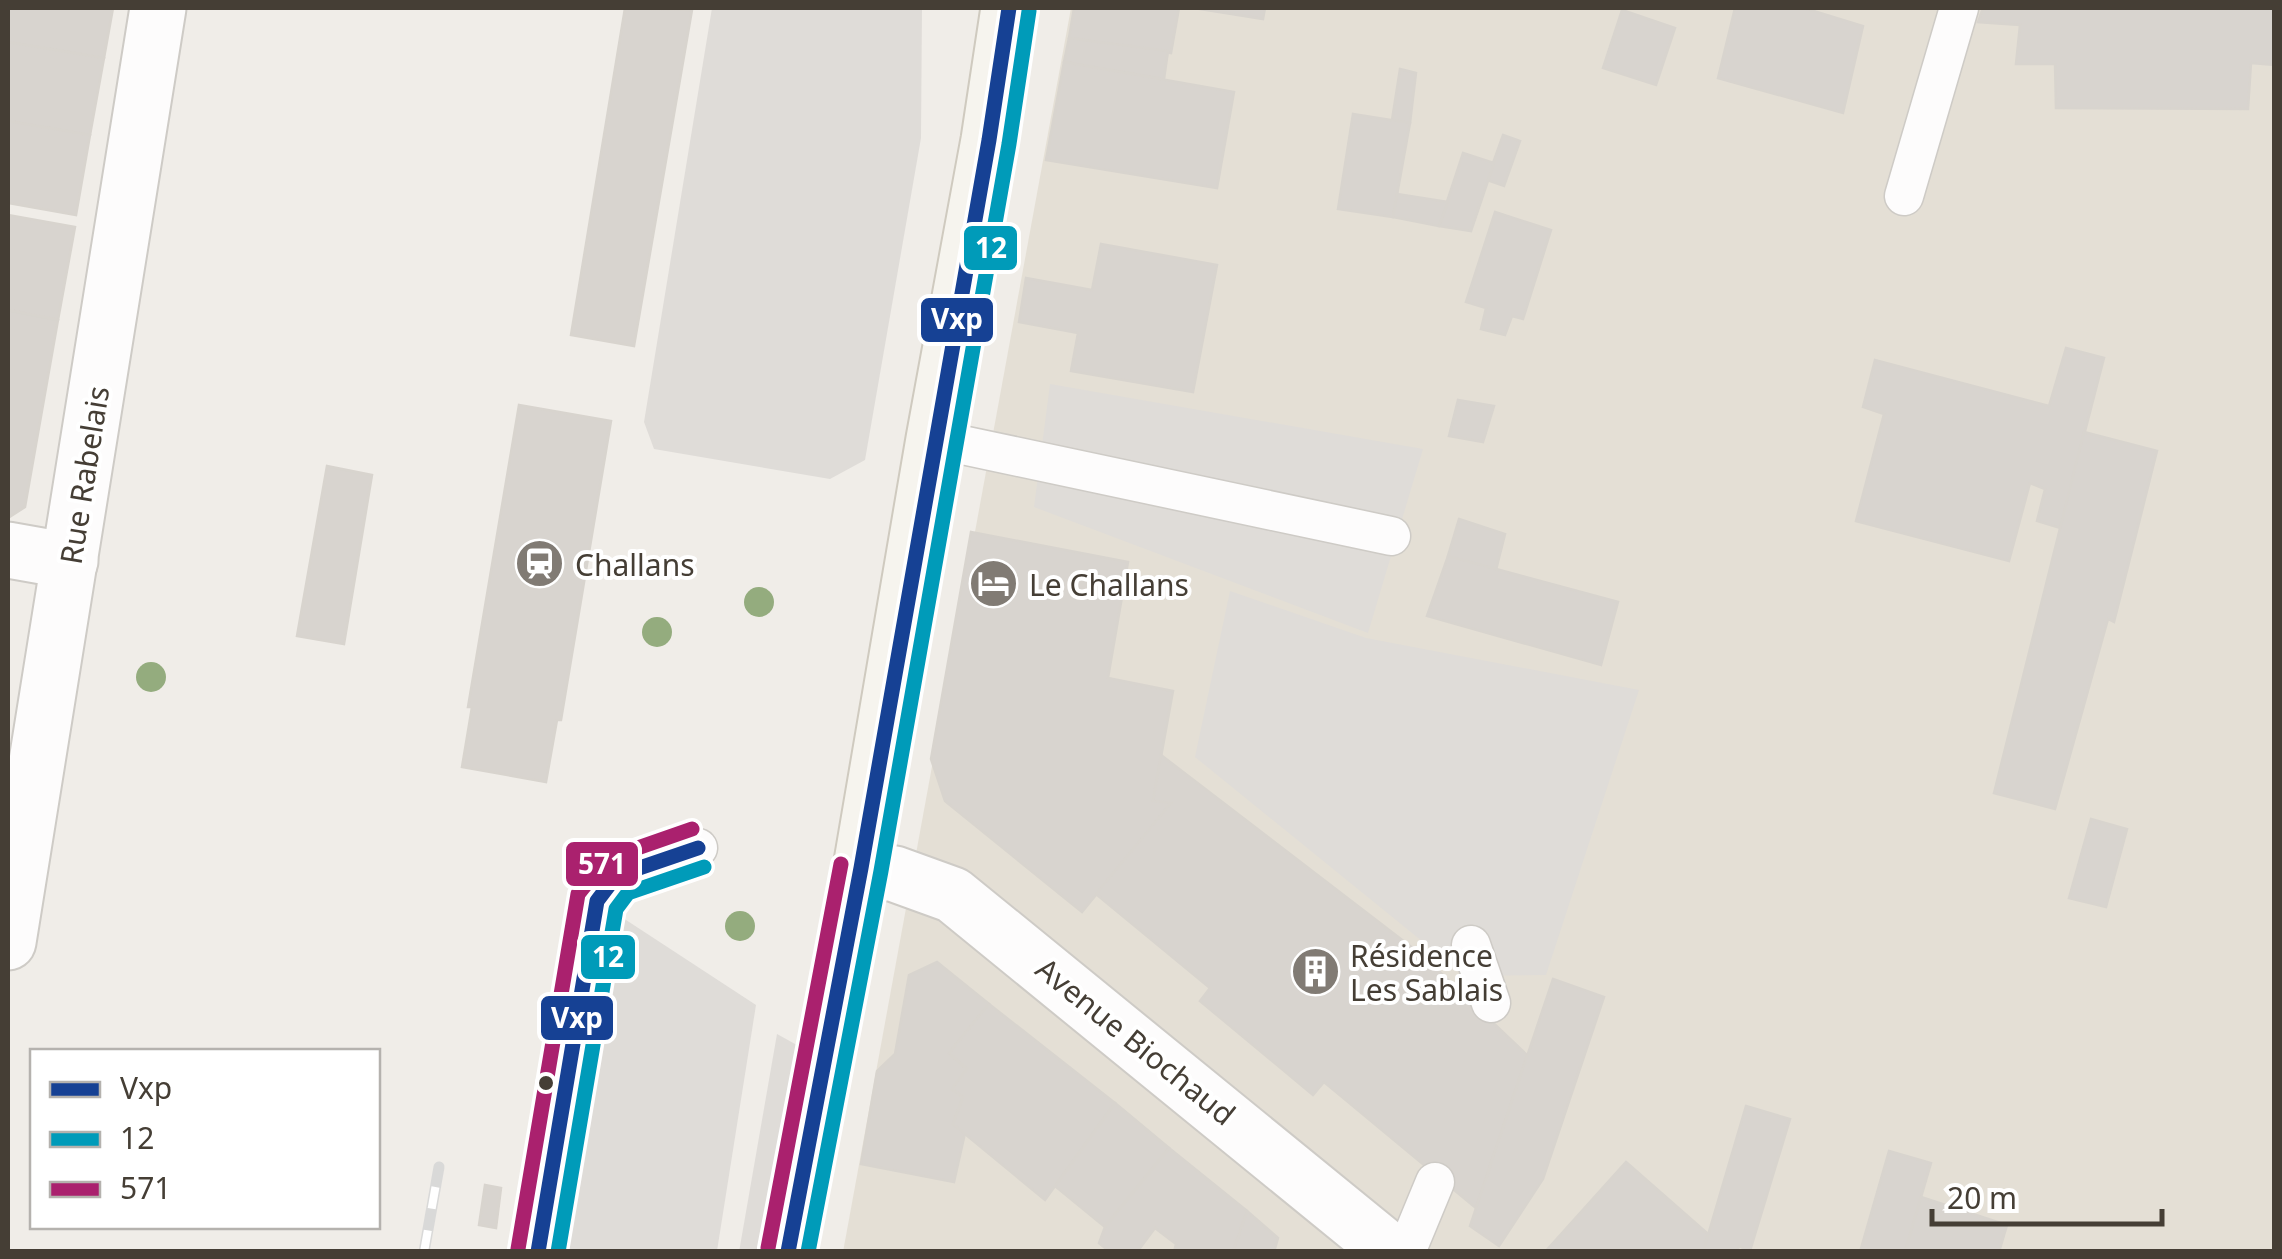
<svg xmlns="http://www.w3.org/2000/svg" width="2282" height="1259" viewBox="0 0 2282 1259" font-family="'Noto Sans',sans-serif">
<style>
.residential{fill:#e4dfd5}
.parking{fill:#dfdcd8}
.building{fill:#d8d4cf;stroke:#d8d4ce;stroke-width:2.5}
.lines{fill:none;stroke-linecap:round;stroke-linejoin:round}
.service-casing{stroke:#cecbc6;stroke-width:41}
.minor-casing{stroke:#cecbc6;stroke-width:59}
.secondary-casing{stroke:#cfcabf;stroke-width:59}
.service{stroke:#fdfcfc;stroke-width:38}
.minor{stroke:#fdfcfc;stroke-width:55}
.secondary{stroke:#f6f4ee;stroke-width:55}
.rail-casing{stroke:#d9d9d8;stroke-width:11}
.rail{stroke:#fff;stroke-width:8;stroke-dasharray:22;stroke-linecap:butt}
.bus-1-casing{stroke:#fff;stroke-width:22}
.bus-2-casing{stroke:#fff;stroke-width:22}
.bus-3-casing{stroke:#fff;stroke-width:22}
.bus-1{stroke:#164194;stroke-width:15}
.bus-2{stroke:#009bb9;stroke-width:15}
.bus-3{stroke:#aa216e;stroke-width:15}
.tree{fill:#94ac7e}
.bus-dot{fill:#453e35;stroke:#fff;stroke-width:4}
.labels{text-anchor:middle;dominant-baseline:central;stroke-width:8;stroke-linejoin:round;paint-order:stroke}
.street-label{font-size:30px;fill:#453e35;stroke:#fff}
.poi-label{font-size:30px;fill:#453e35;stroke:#fff;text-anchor:start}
.line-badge{stroke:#fff;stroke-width:4}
.badge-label{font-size:28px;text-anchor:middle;font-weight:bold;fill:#fff}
</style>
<rect width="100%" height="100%" fill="#f0ede8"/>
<!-- residential -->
<polygon class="residential" points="1071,8 2274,8 2274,1251 843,1252"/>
<!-- parking -->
<g class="parking">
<polygon points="712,8 922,8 921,138 865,460 830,479 654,449 644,422"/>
<polygon points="1050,384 1423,449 1368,633 1034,507"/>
<polygon points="1230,591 1366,638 1639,690 1546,975 1465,976 1195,757"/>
<polygon points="597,901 756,1005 717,1251 538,1252"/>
<polygon points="777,1034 824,1060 790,1251 739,1252"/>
</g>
<!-- building -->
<g class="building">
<polygon points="8,8 113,8 104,58 8,42"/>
<polygon points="625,8 692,10 634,346 571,335"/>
<polygon points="1074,8 1179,8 1171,53 1069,38"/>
<polygon points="1194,8 1265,8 1263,19"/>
<polygon points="1735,8 1804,8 1863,26 1843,113 1718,78"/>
<polygon points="1983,8 2274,8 2274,65 2251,63 2248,109 2056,108 2055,64 2016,64 2020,25 1978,22"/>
<polygon points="1622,10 1675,28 1656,85 1603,68"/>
<polygon points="1069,38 1168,51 1164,79 1064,62"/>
<polygon points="8,42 104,58 90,135 8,121"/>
<polygon points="1064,62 1234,92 1217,188 1046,160"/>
<polygon points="1400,69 1416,73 1410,123 1392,120"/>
<polygon points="1353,114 1410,123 1393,217 1338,209"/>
<polygon points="8,121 90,135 76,215 8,203"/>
<polygon points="1503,135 1520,141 1504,186 1487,180"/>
<polygon points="1463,153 1494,163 1471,231 1439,226"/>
<polygon points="1397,194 1448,202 1439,226 1393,217"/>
<polygon points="1495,212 1551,230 1523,319 1512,316 1505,335 1481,329 1486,308 1466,302"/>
<polygon points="8,215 75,227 58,320 8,310"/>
<polygon points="1101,244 1217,265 1193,392 1071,371 1078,333 1019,322 1026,278 1092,290"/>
<polygon points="8,310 58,320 25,507 8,518"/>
<polygon points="2066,348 2104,358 2060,528 2037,521 2045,489 2030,483 2009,561 1856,521 1884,414 1863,407 1875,360 2049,406"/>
<polygon points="1458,400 1494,406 1483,442 1449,436"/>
<polygon points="519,405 611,421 561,720 557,720 546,782 462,767 472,707 468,707"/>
<polygon points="2084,432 2157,451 2114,622 2108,619 2055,809 1994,793"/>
<polygon points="327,466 372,475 344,644 297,636"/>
<polygon points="1459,519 1505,534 1496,570 1448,556"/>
<polygon points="971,532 1128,562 1108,678 1173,691 1153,801 1171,803 1082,912 945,801 931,759"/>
<polygon points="1448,556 1618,602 1601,665 1427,616"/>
<polygon points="1161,755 1423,956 1527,1055 1476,1208 1324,1082 1313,1095 1200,1001 1210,988 1096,894 1171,803 1153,801"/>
<polygon points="2091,819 2127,829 2106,907 2069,898"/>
<polygon points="937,962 989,1004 949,1053 967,1069 952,1089 963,1097 953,1124 965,1133 954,1182 861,1164 877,1071 895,1054 909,975"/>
<polygon points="1553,979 1604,997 1543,1179 1499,1246 1470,1226"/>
<polygon points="989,1004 1115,1103 1045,1200 953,1124 963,1097 952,1089 967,1069 949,1053"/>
<polygon points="1115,1103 1169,1148 1105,1227 1055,1186"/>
<polygon points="1746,1106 1790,1119 1750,1251 1739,1246 1737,1252 1703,1252"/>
<polygon points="1169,1148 1247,1211 1233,1252 1174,1252 1176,1244 1155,1228 1137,1252 1110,1252 1099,1243 1105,1227"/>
<polygon points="1889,1151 1931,1163 1905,1252 1860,1252"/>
<polygon points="1626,1162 1708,1234 1703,1252 1545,1252"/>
<polygon points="485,1185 501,1188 496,1228 479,1225"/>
<polygon points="1921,1197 2007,1225 1999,1252 1905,1252"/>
<polygon points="1247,1211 1278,1238 1274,1252 1233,1252"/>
</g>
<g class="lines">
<defs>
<g id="service">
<polyline points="1904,196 1959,8"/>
<polyline points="934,439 1391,536"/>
<polyline points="1471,945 1491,1003"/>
<polyline points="538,1252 597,901 616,876 698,848"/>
<polyline points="1406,1252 1435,1182"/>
</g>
<g id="minor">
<polyline points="8,550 70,561"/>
<polyline points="861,868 895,874 953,895 1391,1252"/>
<polyline points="8,942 158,8"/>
</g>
<polyline id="secondary" points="788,1252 861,868 934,439 989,140 1009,8"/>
</defs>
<!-- service casing -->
<use href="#service" class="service-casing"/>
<!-- minor casing -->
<use href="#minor" class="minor-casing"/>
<!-- secondary casing -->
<use href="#secondary" class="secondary-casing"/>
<!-- service -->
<use href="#service" class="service"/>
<!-- minor -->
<use href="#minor" class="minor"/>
<!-- secondary -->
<use href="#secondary" class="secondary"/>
<defs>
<polyline id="rail" points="424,1252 439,1167"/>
</defs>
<!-- rail casing -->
<use href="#rail" class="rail-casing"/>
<!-- rail -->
<use href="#rail" class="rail"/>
<defs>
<g id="bus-1">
<polyline points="538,1252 597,901 616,876 698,848"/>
<polyline points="788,1252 861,868 989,140 1009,8"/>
</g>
<g id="bus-2">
<polyline points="558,1252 616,909 628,893 704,867"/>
<polyline points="808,1252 881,871 1009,144 1029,11"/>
</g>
<g id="bus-3">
<polyline points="768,1248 841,864"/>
<polyline points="518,1249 578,894 606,859 692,829"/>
</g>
</defs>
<!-- bus-1 casing -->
<use href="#bus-1" class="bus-1-casing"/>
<!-- bus-2 casing -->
<use href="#bus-2" class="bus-2-casing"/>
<!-- bus-3 casing -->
<use href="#bus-3" class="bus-3-casing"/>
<!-- bus-1 -->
<use href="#bus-1" class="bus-1"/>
<!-- bus-2 -->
<use href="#bus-2" class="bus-2"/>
<!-- bus-3 -->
<use href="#bus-3" class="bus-3"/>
</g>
<!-- trees -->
<g class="tree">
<circle cx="759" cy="602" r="15"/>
<circle cx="657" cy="632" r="15"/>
<circle cx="151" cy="677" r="15"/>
<circle cx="740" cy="926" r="15"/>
</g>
<!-- icons -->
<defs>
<symbol id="station-disc" viewBox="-11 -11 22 22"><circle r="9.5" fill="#817b74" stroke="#fff"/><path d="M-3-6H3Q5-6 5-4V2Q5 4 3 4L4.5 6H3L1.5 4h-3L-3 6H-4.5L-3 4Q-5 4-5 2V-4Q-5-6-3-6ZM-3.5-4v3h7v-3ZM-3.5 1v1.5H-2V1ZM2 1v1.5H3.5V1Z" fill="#fff"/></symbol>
<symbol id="hotel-disc" viewBox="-11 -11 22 22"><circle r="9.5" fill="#817b74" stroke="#fff"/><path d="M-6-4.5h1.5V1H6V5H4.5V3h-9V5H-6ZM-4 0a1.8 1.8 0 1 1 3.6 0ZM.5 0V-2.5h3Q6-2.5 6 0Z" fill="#fff"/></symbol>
<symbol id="building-disc" viewBox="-11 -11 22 22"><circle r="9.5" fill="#817b74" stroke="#fff"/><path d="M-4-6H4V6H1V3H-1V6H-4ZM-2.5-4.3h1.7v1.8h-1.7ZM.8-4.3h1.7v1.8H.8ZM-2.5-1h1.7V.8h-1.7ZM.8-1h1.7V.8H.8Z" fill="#fff"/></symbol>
</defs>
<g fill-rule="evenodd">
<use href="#station-disc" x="512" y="536" width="55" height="55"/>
<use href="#hotel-disc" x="966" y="556" width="55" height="55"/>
<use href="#building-disc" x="1288" y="944" width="55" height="55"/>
</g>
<!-- markers -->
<circle class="bus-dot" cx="546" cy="1083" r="9"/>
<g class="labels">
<!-- street labels -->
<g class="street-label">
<text transform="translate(84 475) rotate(-81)">Rue Rabelais</text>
<text transform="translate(1136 1041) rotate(39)">Avenue Biochaud</text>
</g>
<!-- poi labels -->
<g class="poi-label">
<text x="575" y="564">Challans</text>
<text x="1029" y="584">Le Challans</text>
<text x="1350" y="955">Résidence<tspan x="1350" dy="34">Les Sablais</tspan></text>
</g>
</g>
<g class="line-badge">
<rect x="962" y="224" width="57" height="48" rx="10" fill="#009bb9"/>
<rect x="919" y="296" width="76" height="48" rx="10" fill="#164194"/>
<rect x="564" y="840" width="76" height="48" rx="10" fill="#aa216e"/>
<rect x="579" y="933" width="58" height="48" rx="10" fill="#009bb9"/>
<rect x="539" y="994" width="76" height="48" rx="10" fill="#164194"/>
</g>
<g class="badge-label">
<text x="991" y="258">12</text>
<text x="957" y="329">Vxp</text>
<text x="602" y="874">571</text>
<text x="608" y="967">12</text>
<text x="577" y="1028">Vxp</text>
</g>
<!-- border -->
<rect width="2282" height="1259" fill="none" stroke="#453e35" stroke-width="20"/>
<!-- legend -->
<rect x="30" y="1049" width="350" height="180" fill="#ffffff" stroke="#b5b2ae" stroke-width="2.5"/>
<rect x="50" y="1082" width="50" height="15" fill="#164194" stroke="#b5b2ae" stroke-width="2.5"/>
<text x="120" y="1099" font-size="30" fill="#453e35">Vxp</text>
<rect x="50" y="1132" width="50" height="15" fill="#009bb9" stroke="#b5b2ae" stroke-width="2.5"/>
<text x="120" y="1149" font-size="30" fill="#453e35">12</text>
<rect x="50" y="1182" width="50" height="15" fill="#aa216e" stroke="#b5b2ae" stroke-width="2.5"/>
<text x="120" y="1199" font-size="30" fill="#453e35">571</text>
<!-- scale -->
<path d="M1932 1209v15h230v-15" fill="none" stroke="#453e35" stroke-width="5"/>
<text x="1947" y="1209" font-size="30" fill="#453e35" stroke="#ffffff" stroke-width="8" paint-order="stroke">20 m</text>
</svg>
